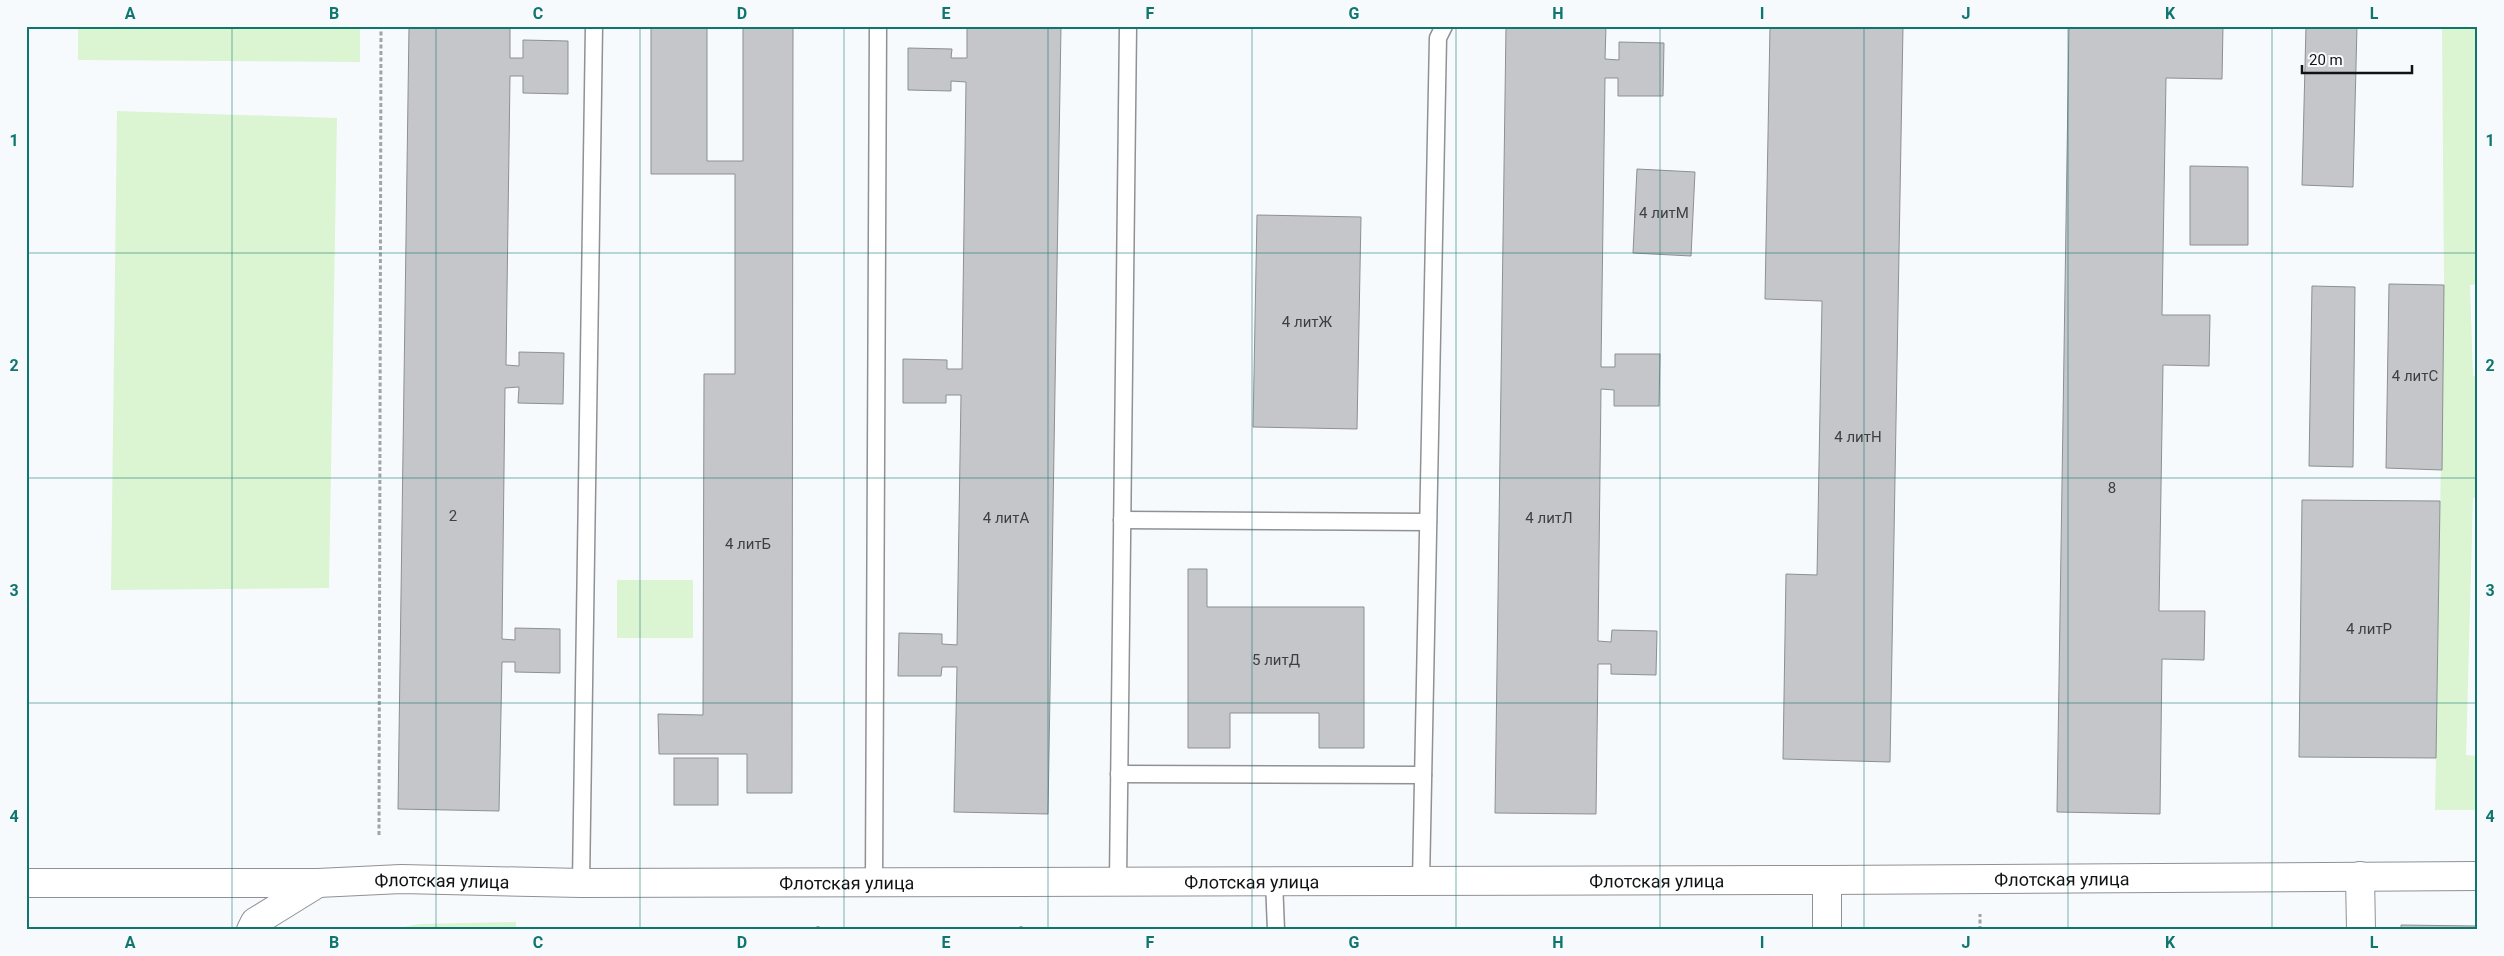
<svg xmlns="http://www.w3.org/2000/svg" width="2504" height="956" viewBox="0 0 2504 956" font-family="Roboto,sans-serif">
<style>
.green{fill:#dbf4d2}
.building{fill:#c4c6c9;stroke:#8d9093}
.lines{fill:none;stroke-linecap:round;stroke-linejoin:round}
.lane-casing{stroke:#8f9194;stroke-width:19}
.street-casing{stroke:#8f9194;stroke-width:30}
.path{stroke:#a1a4a6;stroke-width:3;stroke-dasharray:4 2.5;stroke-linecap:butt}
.lane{stroke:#fff;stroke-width:16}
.street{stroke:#fff;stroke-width:28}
.grid{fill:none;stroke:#0f766e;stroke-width:1;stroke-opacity:0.55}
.labels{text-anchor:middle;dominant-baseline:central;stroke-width:4;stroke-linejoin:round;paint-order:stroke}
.number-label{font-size:15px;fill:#3e3f40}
.street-label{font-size:18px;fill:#111213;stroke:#f7fafd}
.neatline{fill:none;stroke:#0f766e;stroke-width:2}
.grid-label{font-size:16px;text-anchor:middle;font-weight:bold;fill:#0f766e}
</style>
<rect width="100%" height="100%" fill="#f7fafd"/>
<!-- green -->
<g class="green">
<polygon points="78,26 360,26 360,62 78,60"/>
<polygon points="2442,26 2478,26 2478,284 2470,285 2473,376 2478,376 2478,498 2473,498 2466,755 2478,756 2478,810 2435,810 2444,285"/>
<polygon points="117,111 337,118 329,588 111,590"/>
<rect x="617" y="580" width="76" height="58"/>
<polygon points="516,922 516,930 387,930 419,924"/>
</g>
<!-- building -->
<g class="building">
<polygon points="409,26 510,26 510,58 523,58 523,40 568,41 568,94 523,93 523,76 510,76 506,365 519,366 519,352 564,353 563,404 518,403 519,387 505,388 502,639 515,640 515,628 560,629 560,673 515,672 515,662 502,662 499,811 398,809"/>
<polygon points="651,26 707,26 707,161 743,161 743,26 793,26 792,793 747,793 747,754 659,754 658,714 703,715 704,374 735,374 735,174 651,174"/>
<polygon points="967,26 1061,26 1048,814 954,812 957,667 942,667 941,676 898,676 899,633 942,634 942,644 957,645 961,395 946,395 946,403 903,403 903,359 947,360 947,369 962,369 966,82 951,81 951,91 908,90 908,48 952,49 951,58 967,58"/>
<polygon points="1506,26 1606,26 1605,59 1619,60 1619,42 1664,43 1663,96 1618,96 1618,78 1605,78 1601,367 1615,367 1615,354 1660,354 1659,406 1614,406 1614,390 1601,389 1598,641 1611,642 1612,630 1657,631 1656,675 1611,674 1611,664 1598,664 1596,814 1495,813"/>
<polygon points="1770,26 1903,26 1890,762 1783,759 1786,574 1817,575 1822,301 1765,299"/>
<polygon points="2069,26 2223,26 2222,79 2166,78 2162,315 2210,315 2209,366 2163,365 2159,611 2205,611 2204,660 2162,659 2160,814 2057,812"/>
<polygon points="2306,26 2357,26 2353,187 2302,185"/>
<polygon points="2190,166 2248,167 2248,245 2190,245"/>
<polygon points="1637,169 1695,172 1691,256 1633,253"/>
<polygon points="1257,215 1361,217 1357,429 1253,427"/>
<polygon points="2389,284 2444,285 2442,470 2386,468"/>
<polygon points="2312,286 2355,287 2353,467 2309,466"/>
<polygon points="2302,500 2440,501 2436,758 2299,757"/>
<polygon points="1188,569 1207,569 1207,607 1364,607 1364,748 1319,748 1319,713 1230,713 1230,748 1188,748"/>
<rect x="674" y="758" width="44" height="47"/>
<polygon points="2401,925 2478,926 2478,930 2401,930"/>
<polygon points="1329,928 1555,930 1329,930"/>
</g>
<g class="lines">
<defs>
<g id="lane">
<polyline points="1122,520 1428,522"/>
<polyline points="1119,774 1423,775"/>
<polyline points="1118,881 1128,26"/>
<polyline points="1274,881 1276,930"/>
<polyline points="1421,881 1438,38 1444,26"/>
<polyline points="874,882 878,26"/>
<polyline points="581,883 594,26"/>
</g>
<g id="street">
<polyline points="2360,876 2361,930"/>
<polyline points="1827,880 1827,930"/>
<path id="s1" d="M 26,883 L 318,883 L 401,879 L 581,883 L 1827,880 L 2478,876"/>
<polyline points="251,930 255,922 318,883"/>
</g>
</defs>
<!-- lane casing -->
<use href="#lane" class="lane-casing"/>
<!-- street casing -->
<use href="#street" class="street-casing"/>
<!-- path -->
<g class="path">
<polyline points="379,835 381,26"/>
<polyline points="818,930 818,925"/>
<polyline points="1021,930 1021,925"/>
<polyline points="1980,930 1980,914"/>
</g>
<!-- lane -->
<use href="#lane" class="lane"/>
<!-- street -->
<use href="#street" class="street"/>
</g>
<!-- grid -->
<path class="grid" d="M 232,26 L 232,930M 436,26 L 436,930M 640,26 L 640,930M 844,26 L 844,930M 1048,26 L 1048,930M 1252,26 L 1252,930M 1456,26 L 1456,930M 1660,26 L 1660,930M 1864,26 L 1864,930M 2068,26 L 2068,930M 2272,26 L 2272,930M 26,253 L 2478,253M 26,478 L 2478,478M 26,703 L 2478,703"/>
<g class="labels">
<!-- number labels -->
<g class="number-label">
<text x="1664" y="213">4 литМ</text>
<text x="1307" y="322">4 литЖ</text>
<text x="2415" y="376">4 литС</text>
<text x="1858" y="437">4 литН</text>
<text x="2112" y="488">8</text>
<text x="453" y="516">2</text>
<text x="1006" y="518">4 литА</text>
<text x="1549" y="518">4 литЛ</text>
<text x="748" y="544">4 литБ</text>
<text x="2369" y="629">4 литР</text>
<text x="1276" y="660">5 литД</text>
</g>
<!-- street labels -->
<g class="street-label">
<text stroke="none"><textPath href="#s1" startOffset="2036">Флотская улица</textPath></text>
<text stroke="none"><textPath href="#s1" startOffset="416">Флотская улица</textPath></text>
<text stroke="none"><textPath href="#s1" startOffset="1226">Флотская улица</textPath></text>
<text stroke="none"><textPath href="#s1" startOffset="1631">Флотская улица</textPath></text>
<text stroke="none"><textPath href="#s1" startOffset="821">Флотская улица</textPath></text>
</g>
</g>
<!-- border -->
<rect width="2504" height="956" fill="none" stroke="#f7fafd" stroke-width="55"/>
<!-- scale -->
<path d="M2302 65v8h110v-8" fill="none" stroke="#111213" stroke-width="2.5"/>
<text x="2309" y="65" font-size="15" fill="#111213" stroke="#f7fafd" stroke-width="4" paint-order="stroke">20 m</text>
<rect x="28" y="28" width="2448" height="900" class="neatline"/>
<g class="grid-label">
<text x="130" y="19">A</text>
<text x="334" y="19">B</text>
<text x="538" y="19">C</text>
<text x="742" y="19">D</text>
<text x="946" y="19">E</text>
<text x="1150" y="19">F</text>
<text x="1354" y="19">G</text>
<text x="1558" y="19">H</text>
<text x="1762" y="19">I</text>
<text x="1966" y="19">J</text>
<text x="2170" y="19">K</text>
<text x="2374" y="19">L</text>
<text x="14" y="146">1</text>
<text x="2490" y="146">1</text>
<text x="14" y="371">2</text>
<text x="2490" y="371">2</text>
<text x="14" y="596">3</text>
<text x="2490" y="596">3</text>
<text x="14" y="822">4</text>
<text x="2490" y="822">4</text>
<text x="130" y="948">A</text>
<text x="334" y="948">B</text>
<text x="538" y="948">C</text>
<text x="742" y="948">D</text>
<text x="946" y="948">E</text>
<text x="1150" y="948">F</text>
<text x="1354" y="948">G</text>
<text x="1558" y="948">H</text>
<text x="1762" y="948">I</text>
<text x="1966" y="948">J</text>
<text x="2170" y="948">K</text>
<text x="2374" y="948">L</text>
</g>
</svg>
